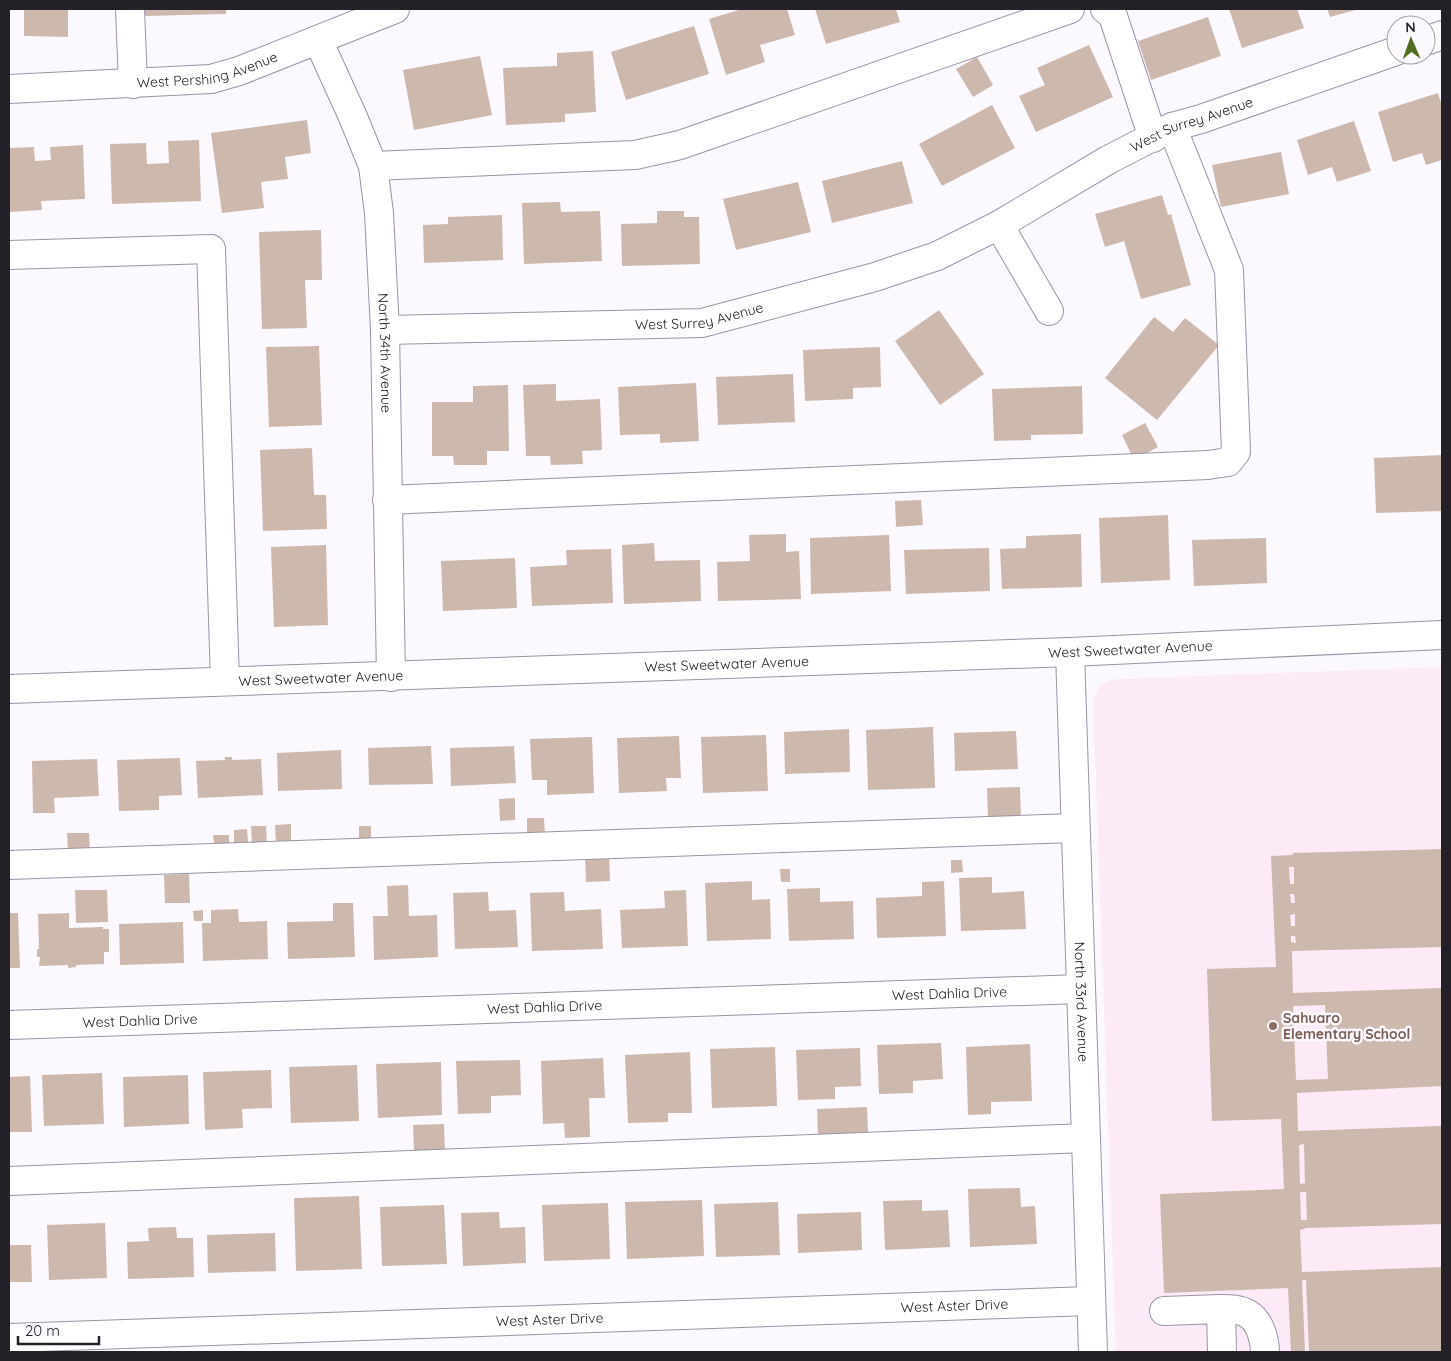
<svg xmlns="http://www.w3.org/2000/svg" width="1451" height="1361" viewBox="0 0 1451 1361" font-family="Quicksand,sans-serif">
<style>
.education{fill:#fcebf6}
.building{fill:#cdb8ad;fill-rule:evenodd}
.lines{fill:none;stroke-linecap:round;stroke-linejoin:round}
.minor-casing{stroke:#9a93a6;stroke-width:30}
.minor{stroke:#fff;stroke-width:28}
.education-dot{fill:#8d6e63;stroke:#fbf9fe;stroke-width:2}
.labels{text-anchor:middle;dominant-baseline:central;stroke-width:5;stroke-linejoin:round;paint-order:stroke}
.street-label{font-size:14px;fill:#232028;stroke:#fbf9fe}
.education-label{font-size:14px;font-weight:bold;fill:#785e54;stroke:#fbf9fe;text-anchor:start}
</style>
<rect width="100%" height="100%" fill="#fbf9fe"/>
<!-- education -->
<polygon class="education" points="1442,667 1442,1352 1116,1352 1093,699 1099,687 1107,681 1117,679"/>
<!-- building -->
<g class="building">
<polygon points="24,9 68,9 68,37 24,36"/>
<polygon points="145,9 226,9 226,14 145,16"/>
<polygon points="742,9 787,9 795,35 760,45 765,62 726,75 709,19"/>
<polygon points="815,9 896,9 900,22 826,44"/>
<polygon points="1229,9 1297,9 1304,28 1242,48"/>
<polygon points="1327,9 1359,9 1330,17"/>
<polygon points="1208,17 1221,56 1151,80 1138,41"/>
<polygon points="694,26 709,74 626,100 611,52"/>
<polygon points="1089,45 1113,97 1036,132 1019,96 1045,85 1037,68"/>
<polygon points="593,51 596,112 565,114 565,122 506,125 503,68 557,66 557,53"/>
<polygon points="480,56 492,115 414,130 403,70"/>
<polygon points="977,57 993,85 973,97 956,69"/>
<polygon points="1438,93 1442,106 1442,160 1426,165 1422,153 1393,162 1378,112"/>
<polygon points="992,105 1015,148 942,186 919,144"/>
<polygon points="307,120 311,153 285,157 288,179 261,182 264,208 222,213 211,133"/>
<polygon points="1354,121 1371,171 1337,182 1332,167 1308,175 1297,140"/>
<polygon points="199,140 201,201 112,204 110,144 146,143 147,164 169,163 168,141"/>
<polygon points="83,145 85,199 41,201 42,210 9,212 9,148 34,147 35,161 51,160 50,147"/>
<polygon points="1281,152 1289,194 1221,207 1212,165"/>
<polygon points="902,161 913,203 832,223 822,181"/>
<polygon points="798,182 811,232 736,250 723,199"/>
<polygon points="1162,195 1168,215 1171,214 1191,285 1141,299 1124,241 1105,247 1095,214"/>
<polygon points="560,202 561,212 600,211 602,261 524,264 522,203"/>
<polygon points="657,211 684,211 684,217 699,217 700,264 622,266 621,224 657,223"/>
<polygon points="502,215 503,260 424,263 423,225 448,224 448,217"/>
<polygon points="321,230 322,280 305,280 307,328 262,329 259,232"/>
<polygon points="939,310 984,374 940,405 895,341"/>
<polygon points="1154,317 1173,332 1185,318 1219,345 1157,420 1105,378"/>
<polygon points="319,346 322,425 269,427 266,347"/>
<polygon points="880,347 881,387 853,388 853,399 805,401 803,350"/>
<polygon points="793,374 795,422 718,425 716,377"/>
<polygon points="696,383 699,441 660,443 660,434 620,435 618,387"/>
<polygon points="556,384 556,401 600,399 602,450 582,451 583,464 551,465 550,456 526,456 523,385"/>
<polygon points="508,385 509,451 487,451 487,465 454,465 453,456 432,456 432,402 473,402 473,386"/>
<polygon points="1082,386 1083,434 1031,435 1031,440 994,441 992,389"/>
<polygon points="1145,423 1158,447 1134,460 1122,435"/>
<polygon points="312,448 314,495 326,495 327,529 263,531 260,450"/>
<polygon points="1442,455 1442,511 1376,513 1374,458"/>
<polygon points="921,500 923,525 896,527 895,501"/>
<polygon points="1168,515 1170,580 1101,583 1099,518"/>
<polygon points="786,534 786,552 799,551 801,599 718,601 717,562 750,561 749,535"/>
<polygon points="1081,534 1082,587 1002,589 1000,549 1026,548 1026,536"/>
<polygon points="889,535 891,591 811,594 810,538"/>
<polygon points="1266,538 1267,583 1194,586 1192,540"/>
<polygon points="654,543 655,561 700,560 701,601 624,604 622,545"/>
<polygon points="326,545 328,625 274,627 271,547"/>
<polygon points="989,548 990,591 906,594 904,550"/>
<polygon points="611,549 613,603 532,606 530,567 567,565 566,550"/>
<polygon points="515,558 517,608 443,611 441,561"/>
<polygon points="933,727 935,788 868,790 866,730"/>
<polygon points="849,729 850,772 785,774 784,732"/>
<polygon points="1016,731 1018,769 955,771 954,733"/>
<polygon points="766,735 768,791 703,793 701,737"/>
<polygon points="679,736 681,778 666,778 667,791 619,793 617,738"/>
<polygon points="592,737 594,793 547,795 547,780 532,780 530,739"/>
<polygon points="431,746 433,784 369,785 368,748"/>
<polygon points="514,746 516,783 451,786 450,748"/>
<polygon points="341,750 342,789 278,791 277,753"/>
<polygon points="225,757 232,757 232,760 261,759 263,795 198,798 196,761 225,760"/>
<polygon points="180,758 182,795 159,796 159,810 119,811 117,760"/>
<polygon points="97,759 99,796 54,798 55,813 33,813 32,761"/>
<polygon points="1020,787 1021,818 988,819 987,788"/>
<polygon points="515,798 515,820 500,821 499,799"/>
<polygon points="527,818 544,818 545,836 527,836"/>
<polygon points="291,824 291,843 276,843 275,825"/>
<polygon points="251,826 266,826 267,843 252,844"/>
<polygon points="359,826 371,826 371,838 359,839"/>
<polygon points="247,829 248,842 234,843 234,830"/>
<polygon points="67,833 89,833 90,853 68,854"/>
<polygon points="213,835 229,835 229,843 214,843"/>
<path d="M 1442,849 L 1442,947 L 1292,951 L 1293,993 L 1442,988 L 1442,1086 L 1297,1093 L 1298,1131 L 1442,1126 L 1442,1224 L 1307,1228 L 1300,1230 L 1302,1272 L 1442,1267 L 1442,1352 L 1309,1352 L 1306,1280 L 1302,1280 L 1305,1352 L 1291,1352 L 1288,1288 L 1164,1293 L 1160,1194 L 1284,1189 L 1281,1119 L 1212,1121 L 1207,969 L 1276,967 L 1271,856 L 1293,855 L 1293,853 ZM 1289,867 L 1294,867 L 1294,884 L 1290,884 ZM 1290,894 L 1294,894 L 1295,903 L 1291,903 ZM 1295,914 L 1295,926 L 1291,926 L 1290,915 ZM 1291,936 L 1295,936 L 1296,943 L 1291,942 ZM 1325,1005 L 1328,1079 L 1296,1080 L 1293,1006 ZM 1304,1144 L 1305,1183 L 1300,1184 L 1299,1145 ZM 1300,1192 L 1306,1192 L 1307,1220 L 1301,1220 Z"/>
<polygon points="609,856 610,881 586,882 585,857"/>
<polygon points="951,860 962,860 963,872 951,873"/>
<polygon points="780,869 790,869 790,882 781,882"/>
<polygon points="189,874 190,903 165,903 164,875"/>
<polygon points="992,877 992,893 1024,891 1026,929 961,931 959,878"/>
<polygon points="752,881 752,900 770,899 771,939 707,941 705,883"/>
<polygon points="944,881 946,936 877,938 876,898 922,896 922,882"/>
<polygon points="408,885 409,916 437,915 438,957 374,960 373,916 388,916 387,886"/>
<polygon points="820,888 820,902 853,901 854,939 789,941 787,889"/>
<polygon points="75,890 107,890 108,922 76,923"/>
<polygon points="686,890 688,946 622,948 620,910 665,908 664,891"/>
<polygon points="488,892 489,911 516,910 518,947 455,949 453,893"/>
<polygon points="564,892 565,911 601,909 603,949 532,951 530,893"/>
<polygon points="333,903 353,903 355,957 288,959 287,922 333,921"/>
<polygon points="238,909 239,922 267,921 268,959 203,961 202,923 211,923 211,910"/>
<polygon points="203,910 203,921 194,921 193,911"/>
<polygon points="9,913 18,913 20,968 9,968"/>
<polygon points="69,913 69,928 103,927 103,929 109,929 109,952 104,952 104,964 76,965 76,967 68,968 68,965 39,966 40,957 37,957 37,949 39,949 38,914"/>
<polygon points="183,922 184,963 120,965 119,924"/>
<polygon points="941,1043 943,1079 913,1081 913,1093 879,1094 877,1045"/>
<polygon points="1030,1044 1032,1101 991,1102 991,1114 968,1115 966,1047"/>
<polygon points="775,1047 777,1106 712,1108 710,1049"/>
<polygon points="860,1048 861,1086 835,1087 835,1099 798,1100 796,1050"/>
<polygon points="690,1052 692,1113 668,1113 668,1122 628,1123 625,1055"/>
<polygon points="603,1058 605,1098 589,1098 590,1137 565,1138 564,1123 543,1124 541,1061"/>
<polygon points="520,1060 521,1095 491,1096 491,1113 458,1114 456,1061"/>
<polygon points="441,1062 442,1115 378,1118 376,1064"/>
<polygon points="357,1065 359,1121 291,1123 289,1067"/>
<polygon points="271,1070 272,1108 242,1109 243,1128 205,1130 203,1072"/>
<polygon points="102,1073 104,1124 44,1126 42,1075"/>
<polygon points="188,1075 189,1124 124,1127 123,1077"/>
<polygon points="30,1076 32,1132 9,1132 9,1077"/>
<polygon points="867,1107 868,1133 818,1135 817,1109"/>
<polygon points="444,1124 445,1151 414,1152 413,1125"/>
<polygon points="1020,1188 1021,1207 1035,1206 1037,1244 970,1247 968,1189"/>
<polygon points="359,1196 362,1269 296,1271 294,1198"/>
<polygon points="702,1200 704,1256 627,1259 625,1202"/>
<polygon points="922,1200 922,1211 948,1210 950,1247 885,1250 883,1201"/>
<polygon points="778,1202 780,1255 716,1257 714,1204"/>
<polygon points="608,1203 610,1259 544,1261 542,1205"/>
<polygon points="444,1205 447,1264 382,1266 380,1207"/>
<polygon points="499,1212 500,1228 525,1227 526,1263 463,1266 461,1213"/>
<polygon points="861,1212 862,1250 798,1253 797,1214"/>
<polygon points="105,1223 107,1278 49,1280 47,1225"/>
<polygon points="176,1227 177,1238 193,1238 194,1277 128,1279 127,1242 149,1241 148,1228"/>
<polygon points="275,1233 276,1271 208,1273 207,1235"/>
<polygon points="9,1245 31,1245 32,1282 9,1282"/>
</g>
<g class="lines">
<defs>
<g id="minor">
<polyline points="130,9 133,84"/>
<polyline points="1105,9 1113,16 1153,138"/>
<path id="s1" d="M 318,40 L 353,117 L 373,166 L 379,213 L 385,330 L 391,677"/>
<polyline points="1426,41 1442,35"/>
<path id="s2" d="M 9,89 L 211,79 L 239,71 L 395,9"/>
<polyline points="373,166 635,155 680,145 1070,9"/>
<polyline points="999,225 1049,311"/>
<polyline points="9,255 211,249 225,681"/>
<path id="s3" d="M 385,330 L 702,323 L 875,277 L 937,256 L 999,225 L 1108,160 L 1172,127 L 1201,119 L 1396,51"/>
<polyline points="387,500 1208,465 1228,462 1236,452 1229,270 1172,127"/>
<path id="s4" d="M 1070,652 L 1093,1352"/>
<path id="s5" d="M 9,689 L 1070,652 L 1442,635"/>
<polyline points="9,865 1075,828"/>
<path id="s6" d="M 9,1025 L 1081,989"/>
<polyline points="9,1181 1086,1138"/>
<path d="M 1221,1309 C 1229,1309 1240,1309 1248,1314 C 1260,1321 1265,1340 1265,1352"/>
<polyline points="1164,1311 1221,1309 1222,1352"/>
<path id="s7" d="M 9,1338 L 1091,1301"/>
</g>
</defs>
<!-- minor casing -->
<use href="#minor" class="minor-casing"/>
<!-- minor -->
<use href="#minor" class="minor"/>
</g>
<!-- markers -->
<circle class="education-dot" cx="1273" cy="1026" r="5"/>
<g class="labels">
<!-- street labels -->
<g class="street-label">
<text stroke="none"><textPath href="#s2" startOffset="200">West Pershing Avenue</textPath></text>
<text stroke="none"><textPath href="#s3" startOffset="849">West Surrey Avenue</textPath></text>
<text stroke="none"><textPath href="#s3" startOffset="315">West Surrey Avenue</textPath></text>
<text stroke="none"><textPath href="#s1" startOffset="325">North 34th Avenue</textPath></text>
<text stroke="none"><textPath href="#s5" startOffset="1122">West Sweetwater Avenue</textPath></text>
<text stroke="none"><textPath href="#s5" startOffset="718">West Sweetwater Avenue</textPath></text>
<text stroke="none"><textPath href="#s5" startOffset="312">West Sweetwater Avenue</textPath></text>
<text stroke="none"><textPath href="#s6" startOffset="941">West Dahlia Drive</textPath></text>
<text stroke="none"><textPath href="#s4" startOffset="350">North 33rd Avenue</textPath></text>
<text stroke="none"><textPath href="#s6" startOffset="536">West Dahlia Drive</textPath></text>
<text stroke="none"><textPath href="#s6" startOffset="131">West Dahlia Drive</textPath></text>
<text stroke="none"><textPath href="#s7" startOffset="946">West Aster Drive</textPath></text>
<text stroke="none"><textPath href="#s7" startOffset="541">West Aster Drive</textPath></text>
</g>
<!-- education labels -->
<g class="education-label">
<text x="1283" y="1018">Sahuaro<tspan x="1283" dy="16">Elementary School</tspan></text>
</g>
</g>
<!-- border -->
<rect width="1451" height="1361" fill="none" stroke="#232028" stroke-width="20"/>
<!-- north arrow -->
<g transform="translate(1411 40) rotate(358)"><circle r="24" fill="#fbf9fe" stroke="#a5a2a8"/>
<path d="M0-4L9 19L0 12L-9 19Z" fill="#526d20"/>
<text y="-8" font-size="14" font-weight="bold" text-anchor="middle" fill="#232028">N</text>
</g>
<!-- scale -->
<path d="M18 1336v8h81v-8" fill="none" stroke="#232028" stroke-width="2.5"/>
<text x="25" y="1336" font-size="15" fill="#232028" stroke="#fbf9fe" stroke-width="4" paint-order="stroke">20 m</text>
</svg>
